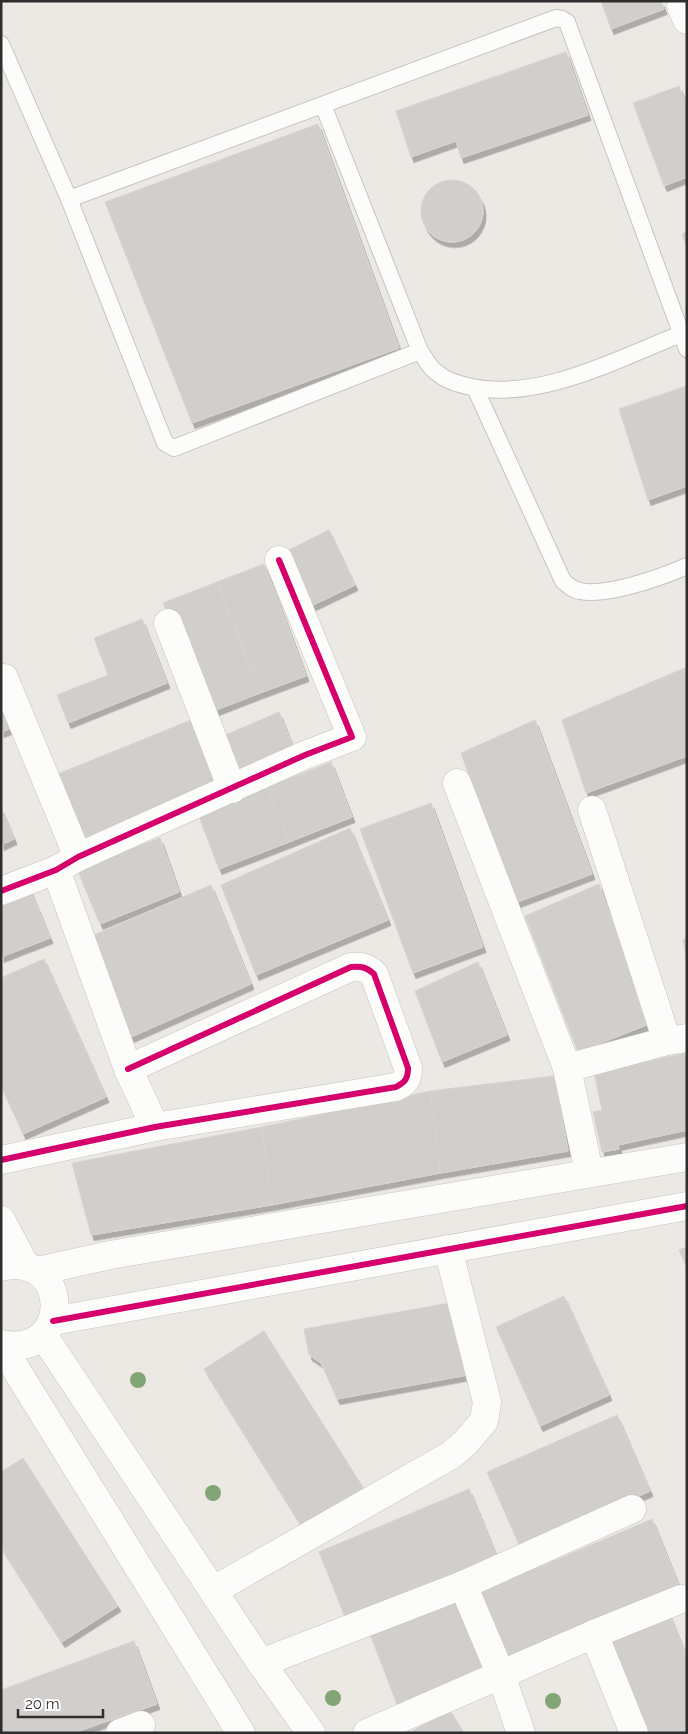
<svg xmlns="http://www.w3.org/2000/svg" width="688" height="1734" viewBox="0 0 688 1734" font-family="Raleway,sans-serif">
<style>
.building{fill:#d1cecb;stroke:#d7d4d0;filter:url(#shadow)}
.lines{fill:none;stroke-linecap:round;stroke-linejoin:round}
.lane-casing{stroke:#c5c4c5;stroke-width:18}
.street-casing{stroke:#c5c4c5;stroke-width:29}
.secondary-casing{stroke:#c5c4c5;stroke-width:29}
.lane{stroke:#fcfcfb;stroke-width:16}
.street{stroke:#fcfcfb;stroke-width:28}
.secondary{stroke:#fcfcfb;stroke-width:28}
.cycleway-casing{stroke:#fff;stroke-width:9}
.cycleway{stroke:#d6006c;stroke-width:6}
.tree{fill:#82a575}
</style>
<defs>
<filter id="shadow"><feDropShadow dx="3" dy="5.5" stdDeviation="0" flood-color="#0004"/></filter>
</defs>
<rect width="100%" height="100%" fill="#ece8e4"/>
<!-- building -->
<g class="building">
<polygon points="601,1 661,1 664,9 611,29"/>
<polygon points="566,52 588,115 461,158 456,141 411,157 396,111"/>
<polygon points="679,86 687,108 687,177 664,186 633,103"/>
<polygon points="318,124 399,348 192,423 105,202"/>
<circle cx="452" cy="211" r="31"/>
<polygon points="687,232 687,248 682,234"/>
<polygon points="686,386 687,486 648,500 619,409"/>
<polygon points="329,530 355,585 309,607 283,553"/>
<polygon points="264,564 286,622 240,640 217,582"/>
<polygon points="217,582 260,693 206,714 163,603"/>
<polygon points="142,619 167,683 68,723 57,695 108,675 94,638"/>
<polygon points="286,622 306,676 260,693 240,640"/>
<polygon points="687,667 687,756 586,793 562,720"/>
<polygon points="1,685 17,726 1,732"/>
<polygon points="279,712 293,747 236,772 221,737"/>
<polygon points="191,720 218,788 86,842 58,774"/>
<polygon points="535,720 592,874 515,903 461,753"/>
<polygon points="331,762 352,817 289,842 267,787"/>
<polygon points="267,787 289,842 219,869 198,814"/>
<polygon points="431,803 483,947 413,973 360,829"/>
<polygon points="1,808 14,839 1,845"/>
<polygon points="350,828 388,920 256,975 221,885"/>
<polygon points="160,838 179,892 100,924 77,869"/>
<polygon points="599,884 649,1024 578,1052 525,916"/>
<polygon points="211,885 251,984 122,1041 87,938"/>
<polygon points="29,887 50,938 1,957 1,898"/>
<polygon points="687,939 687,961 683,940"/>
<polygon points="44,959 106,1097 23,1134 1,1086 1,978"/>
<polygon points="478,962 507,1035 442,1062 415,991"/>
<polygon points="687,1053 687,1130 618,1145 619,1149 602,1152 593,1112 602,1110 594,1072"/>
<polygon points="554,1076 568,1151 440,1173 430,1091"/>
<polygon points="430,1091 440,1173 271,1205 262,1127"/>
<polygon points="262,1127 271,1205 91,1235 72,1163"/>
<polygon points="687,1247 687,1268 679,1250"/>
<polygon points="564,1296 609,1395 540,1426 496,1327"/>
<polygon points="455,1302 473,1374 337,1399 321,1363 309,1355 304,1329"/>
<polygon points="264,1331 366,1492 305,1531 204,1369"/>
<polygon points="617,1415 650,1491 521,1549 487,1472"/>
<polygon points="23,1458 118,1606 62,1642 1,1547 1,1472"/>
<polygon points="469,1489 496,1555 345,1617 319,1552"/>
<polygon points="652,1519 681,1591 511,1662 481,1592"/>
<polygon points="463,1598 491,1670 398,1707 370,1634"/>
<polygon points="667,1609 687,1658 687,1733 642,1733 602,1636"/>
<polygon points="134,1641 157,1704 73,1733 1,1733 1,1690"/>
<polygon points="450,1710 464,1733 409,1733"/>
</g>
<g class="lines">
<defs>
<g id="lane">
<polyline points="1,44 69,199 556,18 562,19 567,22 687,349"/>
<path d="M 323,105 L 420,351 C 425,358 429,367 436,372 C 445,380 455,383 467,386 C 537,403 617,359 681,334"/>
<polyline points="69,199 165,443 174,448 420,351"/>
<path d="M 475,388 L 563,581 C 569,586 573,590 580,591 C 606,597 662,577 687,566"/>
</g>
<g id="street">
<polyline points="681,6 687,20"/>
<polyline points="168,623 232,789"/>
<polyline points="4,678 78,857"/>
<polyline points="457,783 567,1068 589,1172"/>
<polyline points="592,810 667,1041"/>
<polyline points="56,870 128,1069 155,1127"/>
<polyline points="1,891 56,870 78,857 305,755 352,737 279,560"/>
<polyline points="567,1068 667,1041 687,1038"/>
<path d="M 1,1160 L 155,1127 L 396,1087 C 405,1082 408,1079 408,1068 L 374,974 C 366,967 361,966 351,967 L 128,1069"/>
<polyline points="463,1585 501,1675 521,1733"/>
<polyline points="214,1590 451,1455 465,1443 484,1421 487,1402 448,1249"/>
<polyline points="594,1634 634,1733"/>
<polyline points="261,1663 463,1585 632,1509"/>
<polyline points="120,1733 141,1725"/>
<polyline points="367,1733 594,1634 681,1599"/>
</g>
<g id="secondary">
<polyline points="1,1220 25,1265"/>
<path d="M 1,1267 C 71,1250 74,1359 1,1344"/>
<polyline points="38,1271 110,1255 687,1157"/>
<polyline points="53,1321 687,1206"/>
<polyline points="43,1335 261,1663 311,1733"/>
<polyline points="1,1345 241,1733"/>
</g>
</defs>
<!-- lane casing -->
<use href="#lane" class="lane-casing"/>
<!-- street casing -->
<use href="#street" class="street-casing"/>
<!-- secondary casing -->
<use href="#secondary" class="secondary-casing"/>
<!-- lane -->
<use href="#lane" class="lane"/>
<!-- street -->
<use href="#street" class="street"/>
<!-- secondary -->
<use href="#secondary" class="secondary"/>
<defs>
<g id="cycleway">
<polyline points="1,891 56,870 78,857 305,755 352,737 279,560"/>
<path d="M 1,1160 L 155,1127 L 396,1087 C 405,1082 408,1079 408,1068 L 374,974 C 366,967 361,966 351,967 L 128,1069"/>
<polyline points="53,1321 687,1206"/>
</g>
</defs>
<!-- cycleway casing -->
<use href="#cycleway" class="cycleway-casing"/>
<!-- cycleway -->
<use href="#cycleway" class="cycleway"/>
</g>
<!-- trees -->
<g class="tree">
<circle cx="138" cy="1380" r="8"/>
<circle cx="213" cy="1493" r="8"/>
<circle cx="333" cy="1698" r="8"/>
<circle cx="553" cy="1701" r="8"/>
</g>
<!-- border -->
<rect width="688" height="1734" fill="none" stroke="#2e2e2e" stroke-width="5"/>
<!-- scale -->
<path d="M18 1709v8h85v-8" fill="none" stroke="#2e2e2e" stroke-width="2.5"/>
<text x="25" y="1709" font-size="15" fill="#2e2e2e" stroke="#ffffff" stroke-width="4" paint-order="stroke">20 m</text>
</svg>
